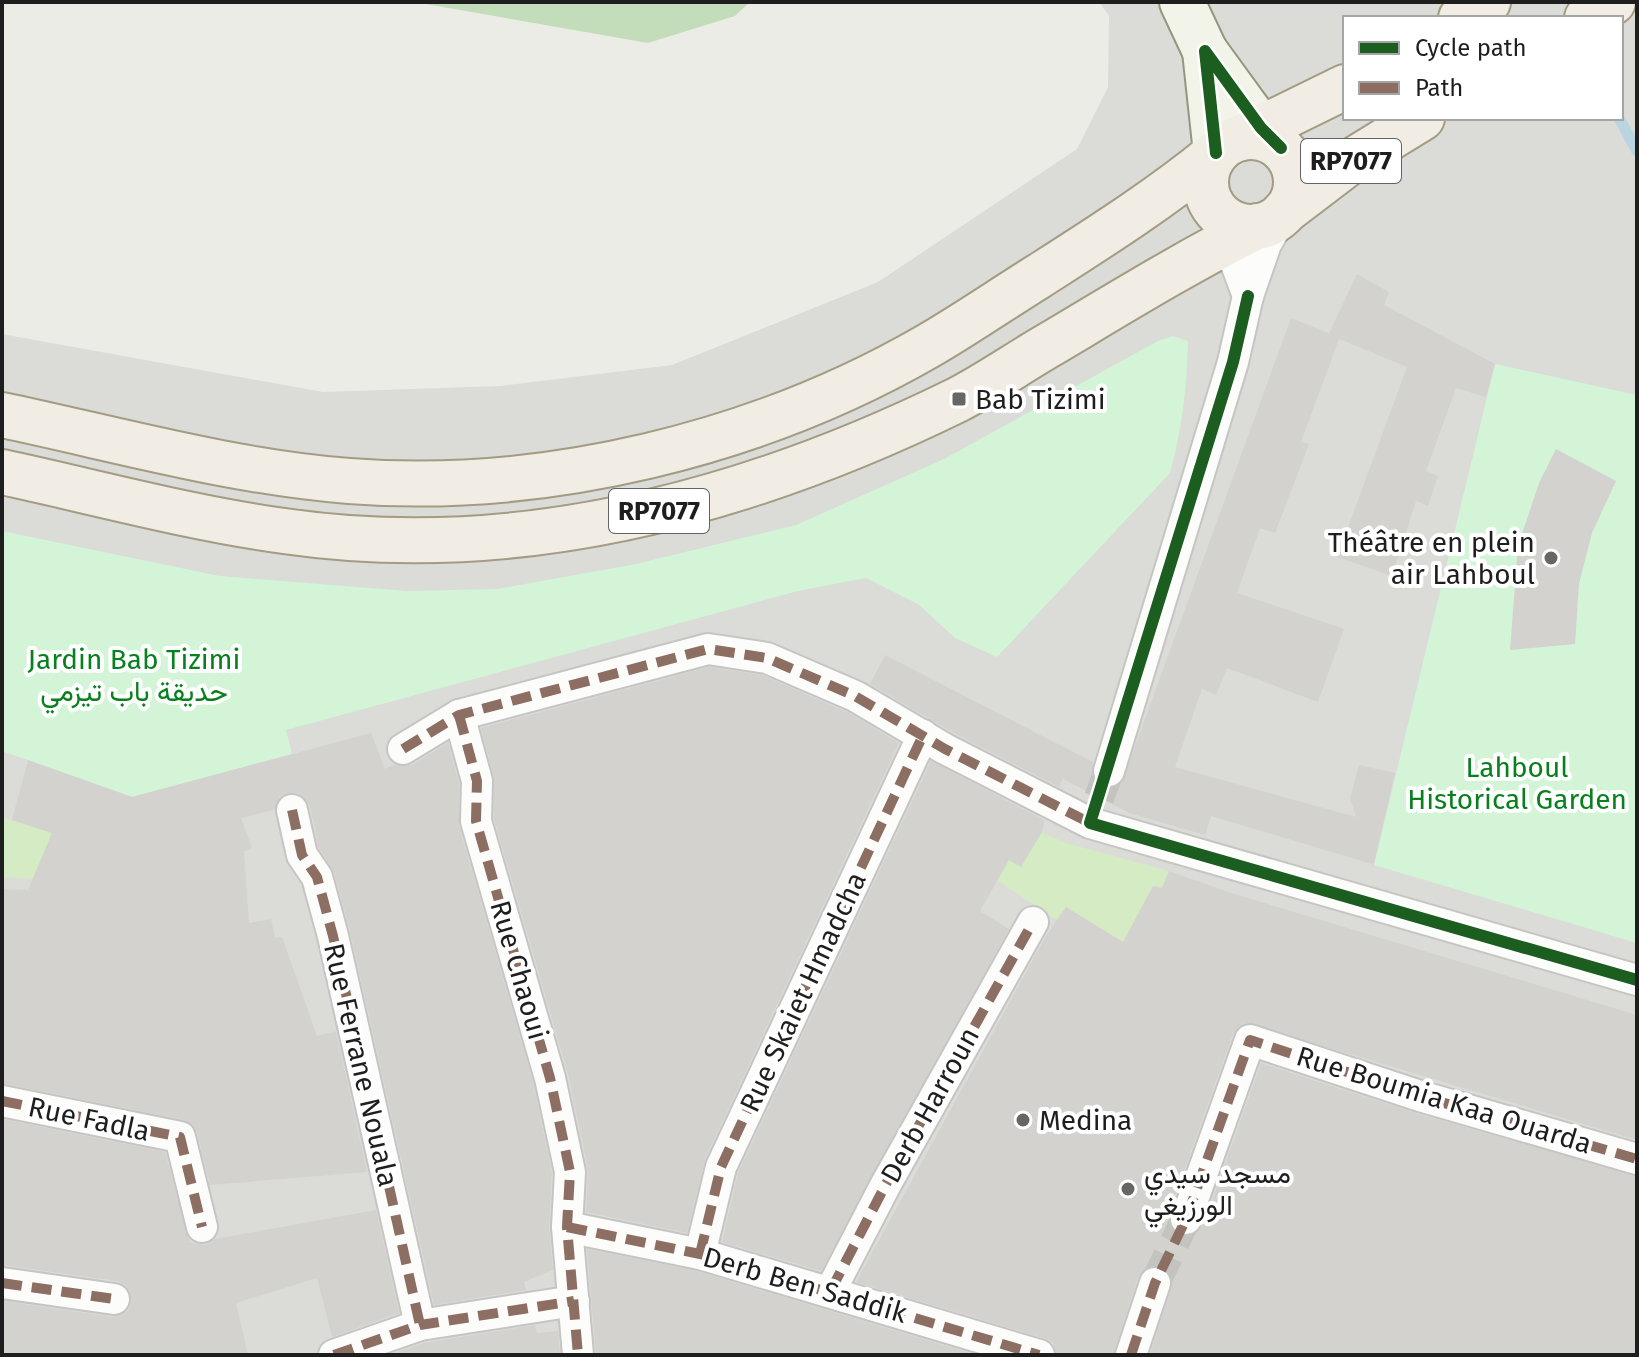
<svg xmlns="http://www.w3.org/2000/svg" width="1639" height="1357" viewBox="0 0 1639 1357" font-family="'Fira Sans',Vazirmatn,sans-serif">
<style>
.residential{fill:#dbdbd8;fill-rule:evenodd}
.grass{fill:#d5ebc4}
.forest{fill:#c3ddbb}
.park{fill:#d3f4d7}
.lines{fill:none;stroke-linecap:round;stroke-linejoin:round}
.stream{stroke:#b8d5e1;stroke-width:11}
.building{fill:#d3d2ce}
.street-tunnel{stroke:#c3c3bf;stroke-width:30;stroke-dasharray:30 15;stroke-linecap:butt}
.street-casing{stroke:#c5c5c3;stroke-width:34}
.secondary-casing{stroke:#93977e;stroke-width:48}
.primary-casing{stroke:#a39c83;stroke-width:48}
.street{stroke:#fcfcfb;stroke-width:30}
.secondary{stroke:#f2f4ea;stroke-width:44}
.primary{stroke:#f1ede4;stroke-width:44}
.quiet{stroke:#8d6e63;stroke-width:10;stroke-dasharray:20 10;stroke-linecap:butt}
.cycleway-casing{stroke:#fff;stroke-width:17}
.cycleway{stroke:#1b5e20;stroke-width:12}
.poi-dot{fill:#666664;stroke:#fff;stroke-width:3}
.labels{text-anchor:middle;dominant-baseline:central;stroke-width:8;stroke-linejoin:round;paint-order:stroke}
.shield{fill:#fff;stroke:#626262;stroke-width:2}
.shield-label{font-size:26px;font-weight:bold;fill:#1e1e1e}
.poi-label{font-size:28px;fill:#1e1e1e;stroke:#fff;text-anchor:start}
.park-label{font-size:28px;fill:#08801d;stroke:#fff}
.street-label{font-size:28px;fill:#1e1e1e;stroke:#fff}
</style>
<rect width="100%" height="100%" fill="#ecece7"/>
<!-- residential -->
<path class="residential" d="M 1099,2 L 1637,2 L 1637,1355 L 2,1355 L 2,334 L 323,392 L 500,386 L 672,365 L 878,282 L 1077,149 L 1108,87 L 1109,16 ZM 1345,18 L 1621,18 L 1621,118 L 1345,118 Z"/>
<!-- grass -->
<g class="grass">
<polygon points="2,817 52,833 33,879 2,877"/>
<polygon points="1042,832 1066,843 1169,871 1162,888 1153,887 1123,942 1066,908 1057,920 997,880 1009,859"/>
</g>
<!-- forest -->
<polygon class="forest" points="414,2 750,2 735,16 648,43"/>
<!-- park -->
<g class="park">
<path d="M 1173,336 L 1188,341 C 1187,386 1182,430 1170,473 L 997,657 L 955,638 L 918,604 L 866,578 L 798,591 L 286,730 L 292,754 L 132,797 L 2,751 L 2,531 L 220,576 L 407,591 L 497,589 L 636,564 L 796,525 L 944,459 L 1158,341 Z"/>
<polygon points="1495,364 1637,395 1637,943 1374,865"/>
</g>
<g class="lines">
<!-- stream -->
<polyline class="stream" points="1619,118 1637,151"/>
</g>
<!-- building -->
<g class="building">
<polygon points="1357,274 1389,292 1384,305 1495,364 1486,397 1456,388 1426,471 1438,476 1428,506 1416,501 1392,576 1337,557 1407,367 1339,339 1301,442 1309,444 1275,533 1260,528 1237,593 1344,629 1318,702 1227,668 1216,695 1202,689 1175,767 1356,817 1350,798 1359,765 1395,773 1373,868 1372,864 1211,816 1205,835 1129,813 1063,779 1059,787 954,733 870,684 885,655 1093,762 1092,776 1103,788 1121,785 1291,318 1329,333"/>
<polygon points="1556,449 1616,481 1592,533 1579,584 1575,644 1510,650 1518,546 1539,483"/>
<polygon points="709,667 762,675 847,712 899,743 705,1159 687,1233 586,1212 588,1169 568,1074 494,819 494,777 481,728"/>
<polygon points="371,733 385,769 394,765 412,765 448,743 459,783 459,826 533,1082 552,1173 549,1226 553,1270 524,1282 526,1290 434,1305 350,931 334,872 319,848 310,806 298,793 280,796 274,810 241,818 252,848 244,852 249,923 271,919 275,938 282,937 317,1036 336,1031 367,1172 210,1185 197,1132 184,1120 2,1083 2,889 28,890 52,833 12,820 28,760 132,797"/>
<polygon points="931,761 1044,820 1042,832 1021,867 1009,860 980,911 1009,929 821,1271 722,1242 738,1173"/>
<polygon points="1169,871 1228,892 1637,1015 1637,1140 1246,1023 1233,1034 1169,1213 1173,1231 1190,1236 1203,1226 1261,1063 1415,1113 1637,1176 1637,1355 1150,1355 1173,1280 1168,1271 1152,1265 1138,1277 1113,1355 1056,1355 1053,1343 1044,1338 856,1282 1046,936 1066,907 1123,942 1153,886 1162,888"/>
<polygon points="2,1119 165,1152 190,1243 206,1245 215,1239 376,1210 399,1313 332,1337 317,1278 236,1303 248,1355 2,1355 2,1301 112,1317 128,1311 132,1301 126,1285 117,1281 2,1265"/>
<polygon points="587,1249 696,1271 976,1355 596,1355"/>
<polygon points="535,1325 537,1333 558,1331 560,1355 389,1355 424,1343"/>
</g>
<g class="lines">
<!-- street-tunnel -->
<g class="street-tunnel">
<polyline points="1099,798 1109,771"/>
<polyline points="1155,1283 1186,1219"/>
</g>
<defs>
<g id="street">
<polyline points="1216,211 1248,296 1266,244 1284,213"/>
<polyline points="459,715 477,781 476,821 550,1078 570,1172 567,1227 578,1355"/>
<polyline points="403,749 459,715 708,649 767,658 855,696 945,749 1090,823 1637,980"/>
<polyline points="1109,771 1233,362 1248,296"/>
<polyline points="292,810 302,855 317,877 333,936 420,1325"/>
<polyline points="2,1101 180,1137 202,1227"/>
<polyline points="1186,1219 1250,1040 1420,1096 1637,1159"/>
<polyline points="567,1227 700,1254 1039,1355"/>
<polyline points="700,1254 721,1167 923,735"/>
<polyline points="2,1283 114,1299"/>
<polyline points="831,1290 886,1184 1033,922"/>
<polyline points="334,1355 420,1325 574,1301"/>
<polyline points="1131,1355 1155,1283"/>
</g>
<g id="secondary">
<polyline points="1182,2 1205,51"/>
<polyline points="1216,153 1205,51 1261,128 1281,148"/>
</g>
<g id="primary">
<polyline points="1461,18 1488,2"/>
<polyline points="1587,18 1613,2"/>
<circle cx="1251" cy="182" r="45"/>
<polyline points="1241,138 1345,87"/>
<polyline points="1284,212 1347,164 1422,118"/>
<path d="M 2,415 C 116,439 232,472 349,481 C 545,496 758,444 928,346 C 966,324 1002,299 1039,276 C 1100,237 1160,199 1216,153"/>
<path d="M 2,472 C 95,492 189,518 284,531 C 518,565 747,503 957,400 C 988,384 1018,363 1049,345 C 1118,304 1186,262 1258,226"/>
</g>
</defs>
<!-- street casing -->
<use href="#street" class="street-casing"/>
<!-- secondary casing -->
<use href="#secondary" class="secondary-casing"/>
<!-- primary casing -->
<use href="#primary" class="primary-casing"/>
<!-- street -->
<use href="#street" class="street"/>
<!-- secondary -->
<use href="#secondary" class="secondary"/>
<!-- primary -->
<use href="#primary" class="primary"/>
<!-- quiet -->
<g class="quiet">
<polyline points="459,715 477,781 476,821 550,1078 570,1172 567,1227 578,1355"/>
<polyline points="403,749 459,715 708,649 767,658 855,696 945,749 1090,823"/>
<polyline points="292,810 302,855 317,877 333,936 420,1325"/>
<polyline points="2,1101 180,1137 202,1227"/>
<polyline points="567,1227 700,1254 1039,1355"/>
<polyline points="700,1254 721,1167 923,735"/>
<polyline points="2,1283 114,1299"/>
<polyline points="831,1290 886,1184 1033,922"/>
<polyline points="334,1355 420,1325 574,1301"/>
<polyline points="1131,1355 1155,1283 1186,1219 1250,1040 1420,1096 1637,1159"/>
</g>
<defs>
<g id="cycleway">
<polyline points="1216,153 1205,51 1261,128 1281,148"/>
<polyline points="1248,296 1233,362 1090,823 1637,980"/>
</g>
</defs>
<!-- cycleway casing -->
<use href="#cycleway" class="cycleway-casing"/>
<!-- cycleway -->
<use href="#cycleway" class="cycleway"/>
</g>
<!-- markers -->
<g class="poi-dot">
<rect x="951" y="391" width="16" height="16" rx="4"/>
<circle cx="1551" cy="558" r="8"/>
<circle cx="1023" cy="1120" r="8"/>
<circle cx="1128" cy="1189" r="8"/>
</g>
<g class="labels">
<!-- shield labels -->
<g class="shield">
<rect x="1301" y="139" width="100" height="44" rx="6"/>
<rect x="609" y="489" width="100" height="44" rx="6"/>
</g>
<g class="shield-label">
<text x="1351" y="161">RP7077</text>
<text x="659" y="511">RP7077</text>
</g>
<!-- poi labels -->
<g class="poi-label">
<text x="975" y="399">Bab Tizimi</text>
<text x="1535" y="542" text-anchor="end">Théâtre en plein<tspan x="1535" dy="32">air Lahboul</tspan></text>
<text x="1039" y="1120">Medina</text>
<text x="1144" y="1173">مسجد سيدي<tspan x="1144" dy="32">الورزيغي</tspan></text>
</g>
<!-- park labels -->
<g class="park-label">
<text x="134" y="659">Jardin Bab Tizimi<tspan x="134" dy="32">حديقة باب تيزمي</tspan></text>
<text x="1517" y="767">Lahboul<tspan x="1517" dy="32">Historical Garden</tspan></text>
</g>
<!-- street labels -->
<g class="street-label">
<text transform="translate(519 970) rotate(74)">Rue Chaoui</text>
<text transform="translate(803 992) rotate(-65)">Rue Skaiet Hmadcha</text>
<text transform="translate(361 1065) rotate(77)">Rue Ferrane Nouala</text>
<text transform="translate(1444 1100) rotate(17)">Rue Boumia Kaa Ouarda</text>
<text transform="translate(930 1105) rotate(-61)">Derb Harroun</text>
<text transform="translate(89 1119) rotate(12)">Rue Fadla</text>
<text transform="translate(805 1285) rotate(16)">Derb Ben Saddik</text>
</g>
</g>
<!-- border -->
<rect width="1639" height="1357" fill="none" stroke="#1e1e1e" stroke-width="8"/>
<!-- legend -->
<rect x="1343" y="16" width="280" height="104" fill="#ffffff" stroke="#a5a5a5" stroke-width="2"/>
<rect x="1359" y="42" width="40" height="12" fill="#1b5e20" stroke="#a5a5a5" stroke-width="2"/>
<text x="1415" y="56" font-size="24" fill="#1e1e1e">Cycle path</text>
<rect x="1359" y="82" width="40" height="12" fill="#8d6e63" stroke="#a5a5a5" stroke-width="2"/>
<text x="1415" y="96" font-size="24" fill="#1e1e1e">Path</text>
</svg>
